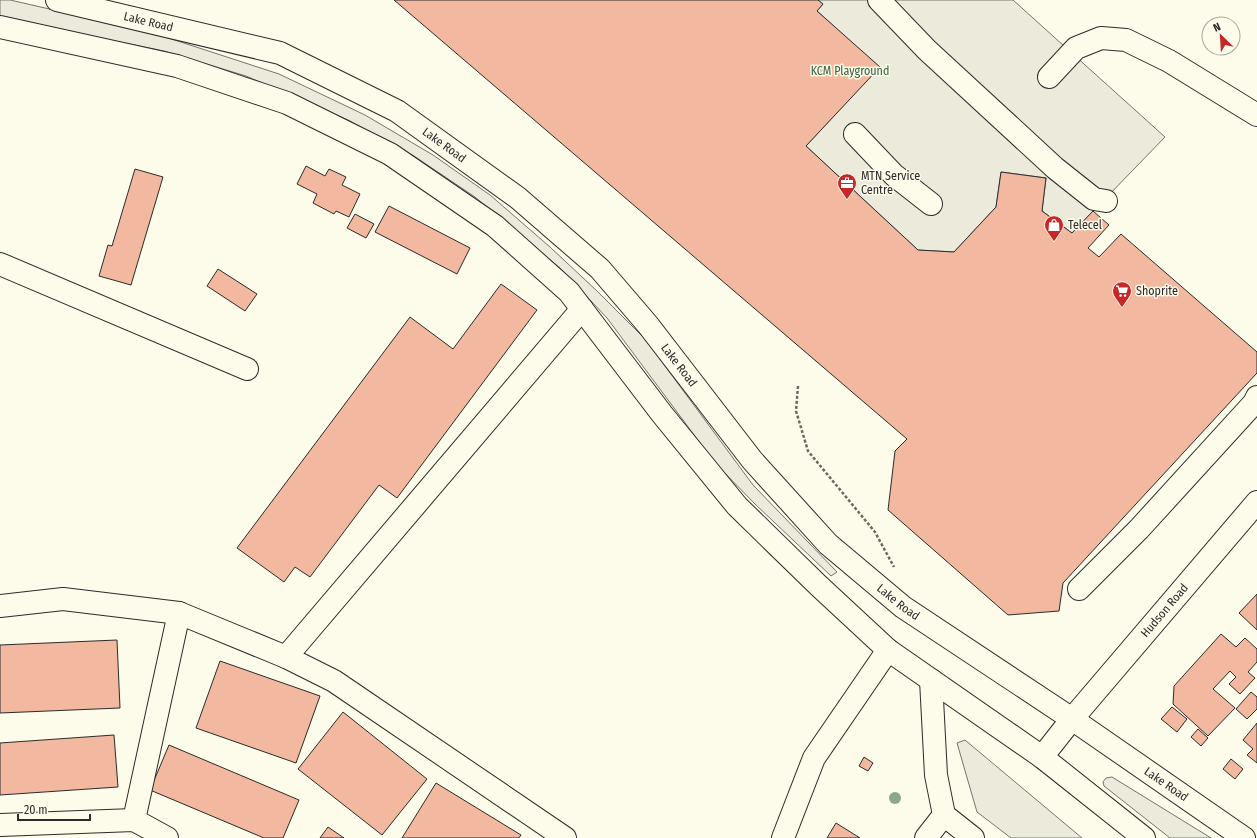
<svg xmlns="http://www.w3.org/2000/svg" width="1257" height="838" viewBox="0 0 1257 838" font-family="'Fira Sans Condensed',sans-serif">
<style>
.green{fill:#ecebdb;stroke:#74746e}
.parking{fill:#eceadb;stroke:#74746e}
.building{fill:#f2b8a0;stroke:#2b2b2b}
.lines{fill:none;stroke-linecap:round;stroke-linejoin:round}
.minor-casing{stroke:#2b2b2b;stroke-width:24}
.major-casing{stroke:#2b2b2b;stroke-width:24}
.path{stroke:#6a6964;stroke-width:2.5;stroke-dasharray:3 2;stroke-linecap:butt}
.minor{stroke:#fdfbea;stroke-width:22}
.major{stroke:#fdfbea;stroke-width:22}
.tree{fill:#8ea78a}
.labels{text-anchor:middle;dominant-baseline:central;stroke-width:3;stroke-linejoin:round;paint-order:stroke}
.street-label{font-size:12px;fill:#2b2b2b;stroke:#fdfbea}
.park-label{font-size:12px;fill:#34623c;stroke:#fdfbea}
.poi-label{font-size:12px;fill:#2b2b2b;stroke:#fdfbea;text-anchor:start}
</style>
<rect width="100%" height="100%" fill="#fdfbea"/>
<!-- green -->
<g class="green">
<polygon points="0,0 10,0 150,32 279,74 365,115 433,155 490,195 550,247 597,291 645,339 753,485 837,572 831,576 756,505 715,463 607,318 560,268 475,197 414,156 348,120 246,76 164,51 41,26 0,20"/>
<polygon points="965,740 1082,838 1011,838 977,812 957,743"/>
<polygon points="1112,777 1211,838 1170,838 1104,786 1103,782 1106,778"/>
</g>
<!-- parking -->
<polygon class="parking" points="818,0 1013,0 1165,137 1072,233 1042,211 1046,178 1001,172 996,207 954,252 918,250 806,146 879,67 817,11 823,4"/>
<!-- building -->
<g class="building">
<polygon points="394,0 818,0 823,4 817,11 880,67 806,146 918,250 954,252 996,207 1001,172 1046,178 1042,211 1072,233 1093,211 1109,225 1088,248 1099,257 1121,234 1257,352 1257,373 1063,583 1059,611 1008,615 888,510 895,451 907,439"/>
<polygon points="306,166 325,176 329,169 346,177 342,185 360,194 349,217 336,211 334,214 313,203 317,194 297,184"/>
<polygon points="135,169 163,177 131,285 99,276 108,245 112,246"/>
<polygon points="389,206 470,248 457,274 375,232"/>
<polygon points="355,214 374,224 366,238 347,228"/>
<polygon points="218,269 257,294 245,311 207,286"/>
<polygon points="501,284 537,310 397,498 379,485 310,577 295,567 284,582 237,548 410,317 453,349"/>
<polygon points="1257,594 1257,630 1239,613"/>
<polygon points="1221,634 1236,647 1245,638 1257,649 1257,662 1248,672 1255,678 1240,694 1229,684 1236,677 1230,671 1213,689 1235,708 1208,736 1173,704 1174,686"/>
<polygon points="117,640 120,708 0,713 0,645"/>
<polygon points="220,661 320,696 296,763 196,728"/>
<polygon points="1251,692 1257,697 1257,709 1247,719 1236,709"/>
<polygon points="1172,707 1187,719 1177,732 1161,719"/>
<polygon points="343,712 427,779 382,835 298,769"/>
<polygon points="1257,723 1257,763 1247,755 1253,749 1243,740"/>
<polygon points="1198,729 1208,738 1201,746 1191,737"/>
<polygon points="114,735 118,787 0,795 0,743"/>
<polygon points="169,745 299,800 283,838 264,838 150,790"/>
<polygon points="864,757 873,763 868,771 859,766"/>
<polygon points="1231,759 1243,769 1235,779 1223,769"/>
<polygon points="436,783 521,835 519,838 402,838"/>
<polygon points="836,823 860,838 827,838"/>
<polygon points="328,827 344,838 320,838"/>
</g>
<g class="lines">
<defs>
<g id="minor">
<polyline points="879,0 927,50 1055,168 1094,199 1106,201"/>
<polyline points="1049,77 1076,48 1101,38 1126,40 1169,61 1257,115"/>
<polyline points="855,134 894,175 931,204"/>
<polyline points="0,264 247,369"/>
<polyline points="1079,589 1139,529 1254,403 1257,397"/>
<polyline points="0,606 63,599 179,613 286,657 334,681 565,838"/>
<polyline points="286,657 582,309"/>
<polyline points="931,680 936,775 944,815 973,838"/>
<path id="s1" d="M 1042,757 L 1072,719 L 1257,502"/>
<polyline points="134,820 179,613"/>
<polyline points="0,825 134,820 167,838"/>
<polyline points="783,838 814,758 888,650"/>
<polyline points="926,838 944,815"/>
</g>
<g id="major">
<path id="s2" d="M 57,0 L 280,53 L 397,111 L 518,198 L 600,269 L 648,325 L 752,460 L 828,544 L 903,607 L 1072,719 L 1244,838"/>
<polyline points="0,27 177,66 287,103 390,154 495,226 569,292 662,414 737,506 819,586 888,650 1042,757 1144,838"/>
</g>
</defs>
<!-- minor casing -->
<use href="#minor" class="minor-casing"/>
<!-- major casing -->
<use href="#major" class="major-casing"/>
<!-- path -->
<polyline class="path" points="798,386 796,411 808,451 875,532 894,567"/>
<!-- minor -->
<use href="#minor" class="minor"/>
<!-- major -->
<use href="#major" class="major"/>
</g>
<!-- trees -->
<circle class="tree" cx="895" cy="798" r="6"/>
<!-- icons -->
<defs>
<symbol id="office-pin" viewBox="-11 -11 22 30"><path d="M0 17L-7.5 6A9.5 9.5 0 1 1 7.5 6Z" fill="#c62828" stroke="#fdfbea"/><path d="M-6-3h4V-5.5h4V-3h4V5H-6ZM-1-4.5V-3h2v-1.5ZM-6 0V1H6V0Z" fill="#fff"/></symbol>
<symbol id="shop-pin" viewBox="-11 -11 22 30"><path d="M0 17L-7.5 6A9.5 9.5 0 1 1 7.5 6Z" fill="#c62828" stroke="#fdfbea"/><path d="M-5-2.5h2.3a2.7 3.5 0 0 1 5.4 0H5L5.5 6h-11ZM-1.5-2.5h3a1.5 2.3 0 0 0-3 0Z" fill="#fff"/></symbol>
<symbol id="supermarket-pin" viewBox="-11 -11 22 30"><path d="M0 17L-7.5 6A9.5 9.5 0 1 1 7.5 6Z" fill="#c62828" stroke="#fdfbea"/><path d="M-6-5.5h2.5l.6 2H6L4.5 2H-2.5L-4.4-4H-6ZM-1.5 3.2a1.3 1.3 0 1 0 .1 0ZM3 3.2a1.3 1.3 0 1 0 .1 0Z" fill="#fff"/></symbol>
</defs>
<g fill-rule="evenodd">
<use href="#office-pin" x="836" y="172" width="22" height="30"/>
<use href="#shop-pin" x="1043" y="214" width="22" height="30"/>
<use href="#supermarket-pin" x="1111" y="280" width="22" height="30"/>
</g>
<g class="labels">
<!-- street labels -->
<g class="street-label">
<text stroke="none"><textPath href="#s2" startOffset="94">Lake Road</textPath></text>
<text stroke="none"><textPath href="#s2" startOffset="418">Lake Road</textPath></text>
<text stroke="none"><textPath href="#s2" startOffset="742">Lake Road</textPath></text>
<text stroke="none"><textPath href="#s2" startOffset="1066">Lake Road</textPath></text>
<text stroke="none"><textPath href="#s1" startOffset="191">Hudson Road</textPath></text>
<text stroke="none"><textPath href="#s2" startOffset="1390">Lake Road</textPath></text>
</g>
<!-- park labels -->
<g class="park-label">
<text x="850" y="71">KCM Playground</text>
</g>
<!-- poi labels -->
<g class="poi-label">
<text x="861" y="176">MTN Service<tspan x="861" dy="14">Centre</tspan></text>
<text x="1068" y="225">Telecel</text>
<text x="1136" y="291">Shoprite</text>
</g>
</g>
<!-- north arrow -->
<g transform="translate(1221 36) rotate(335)"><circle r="19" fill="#fdfbea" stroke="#a9a89e"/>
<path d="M0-3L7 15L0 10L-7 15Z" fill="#c62828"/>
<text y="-6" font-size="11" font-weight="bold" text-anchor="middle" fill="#2b2b2b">N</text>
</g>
<!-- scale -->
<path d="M18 814v6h72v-6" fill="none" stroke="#2b2b2b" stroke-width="2"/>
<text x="24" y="814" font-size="12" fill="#2b2b2b" stroke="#fdfbea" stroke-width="3" paint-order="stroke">20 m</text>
</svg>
